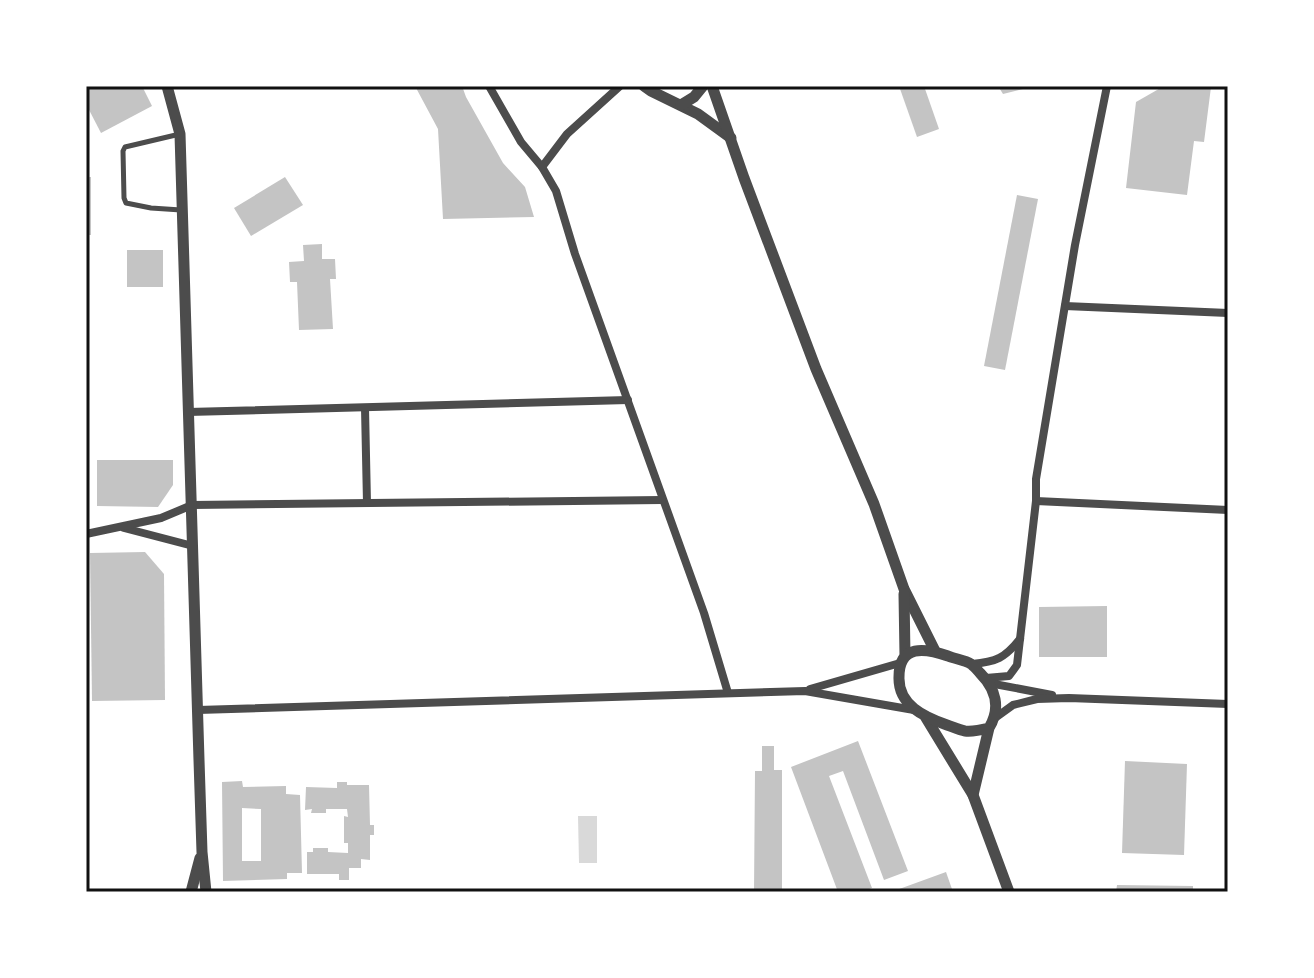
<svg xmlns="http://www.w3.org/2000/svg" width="1314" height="978" viewBox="0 0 1314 978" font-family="'Roboto Serif',serif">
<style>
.water{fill:#d9d9d9}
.building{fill:#c4c4c4;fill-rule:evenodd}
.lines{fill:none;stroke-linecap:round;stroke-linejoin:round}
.service{stroke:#4c4c4c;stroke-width:5}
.minor{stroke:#4c4c4c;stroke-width:8}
.tertiary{stroke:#4c4c4c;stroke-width:11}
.neatline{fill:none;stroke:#111;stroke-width:3}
</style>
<rect width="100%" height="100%" fill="#fff"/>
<!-- water -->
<polygon class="water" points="578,816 597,816 597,863 579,863"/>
<!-- building -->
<g class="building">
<polygon points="86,86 142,86 152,106 101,133 86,104"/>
<polygon points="415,86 462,86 466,97 503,163 525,187 534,217 443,219 438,129"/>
<polygon points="899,86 924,86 939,129 917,137"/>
<polygon points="998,86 1031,86 1031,87 1003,94"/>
<polygon points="1164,86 1211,87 1204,142 1194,141 1187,195 1126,188 1136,102"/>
<rect x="86" y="177" width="5" height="58"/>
<polygon points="285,177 303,205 251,236 234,208"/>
<polygon points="1017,195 1038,199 1005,370 984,366"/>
<polygon points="322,244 322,259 335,259 336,279 330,279 333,329 299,330 297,282 290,282 289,262 304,261 303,245"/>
<rect x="127" y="250" width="36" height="37"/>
<polygon points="97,460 173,460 173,485 158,507 97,506"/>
<polygon points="145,552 164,574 165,700 92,701 90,553"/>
<polygon points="1107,606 1107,657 1039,657 1039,607"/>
<polygon points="858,741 908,871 884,880 843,771 829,776 872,888 861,892 838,892 791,767"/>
<polygon points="762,746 774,746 774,770 782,770 782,892 754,892 755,771 762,771"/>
<polygon points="1125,761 1187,764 1184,855 1122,853"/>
<path d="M 242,781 L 243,787 L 286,786 L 286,794 L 300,795 L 302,873 L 287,873 L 287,879 L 223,881 L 222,782 ZM 242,808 L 261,809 L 261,861 L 242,861 Z"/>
<polygon points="337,782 347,782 347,785 369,785 370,825 374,825 374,835 370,835 370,860 361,859 361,868 349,868 349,880 339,880 339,874 307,874 307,852 313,852 313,848 328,848 328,852 348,853 348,843 344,843 344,816 348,817 347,809 326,809 326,813 311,813 312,809 305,810 306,787 337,788"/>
<polygon points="946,872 953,892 891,892"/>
<polygon points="1117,885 1193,886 1193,892 1116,892"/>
</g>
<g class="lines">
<!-- service -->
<polyline class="service" points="180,134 125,147 123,151 124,198 126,203 151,208 181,210"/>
<!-- minor -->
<g class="minor">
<polyline points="489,86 521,142 542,167 556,191 575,254 704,613 728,693"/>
<polyline points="542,167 567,134 620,86"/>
<polyline points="1065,306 1228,313"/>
<polyline points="365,408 367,503"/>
<polyline points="188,412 628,400"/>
<polyline points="1036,501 1228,510"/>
<polyline points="124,528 193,546"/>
<polyline points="86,534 161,518 192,505 662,500"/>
<path d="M 972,664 C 996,662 1005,658 1020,639"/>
<polyline points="986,678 1009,676 1017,665 1036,501 1036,479 1075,245 1107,86"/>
<polyline points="989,683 1052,695"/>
<polyline points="810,689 900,663"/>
<polyline points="198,710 805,691 914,710"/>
<polyline points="995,718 1013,705 1037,699 1069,698 1228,704"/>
</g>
<!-- tertiary -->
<g class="tertiary">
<polyline points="167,86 180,134 199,760 202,852 206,892"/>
<polyline points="644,86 651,91 698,114 731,138"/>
<polyline points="712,86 744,178 816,369 874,504 904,589 935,651"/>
<polyline points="681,105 694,97 703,86"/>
<polyline points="904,594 905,656"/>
<polyline points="926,718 973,795 1009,892"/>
<path d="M 973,795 L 989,728 C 1001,708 996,689 980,673 C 979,672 972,664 971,664 C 965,660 955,659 948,656 C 925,648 899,644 899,677 C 898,705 924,717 947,725 C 953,727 959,730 965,731 C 973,732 981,730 989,728"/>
<polyline points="191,892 200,858"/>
</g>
</g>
<!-- border -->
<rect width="1314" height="978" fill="none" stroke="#ffffff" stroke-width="176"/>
<rect x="88" y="88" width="1138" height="802" class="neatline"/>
</svg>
